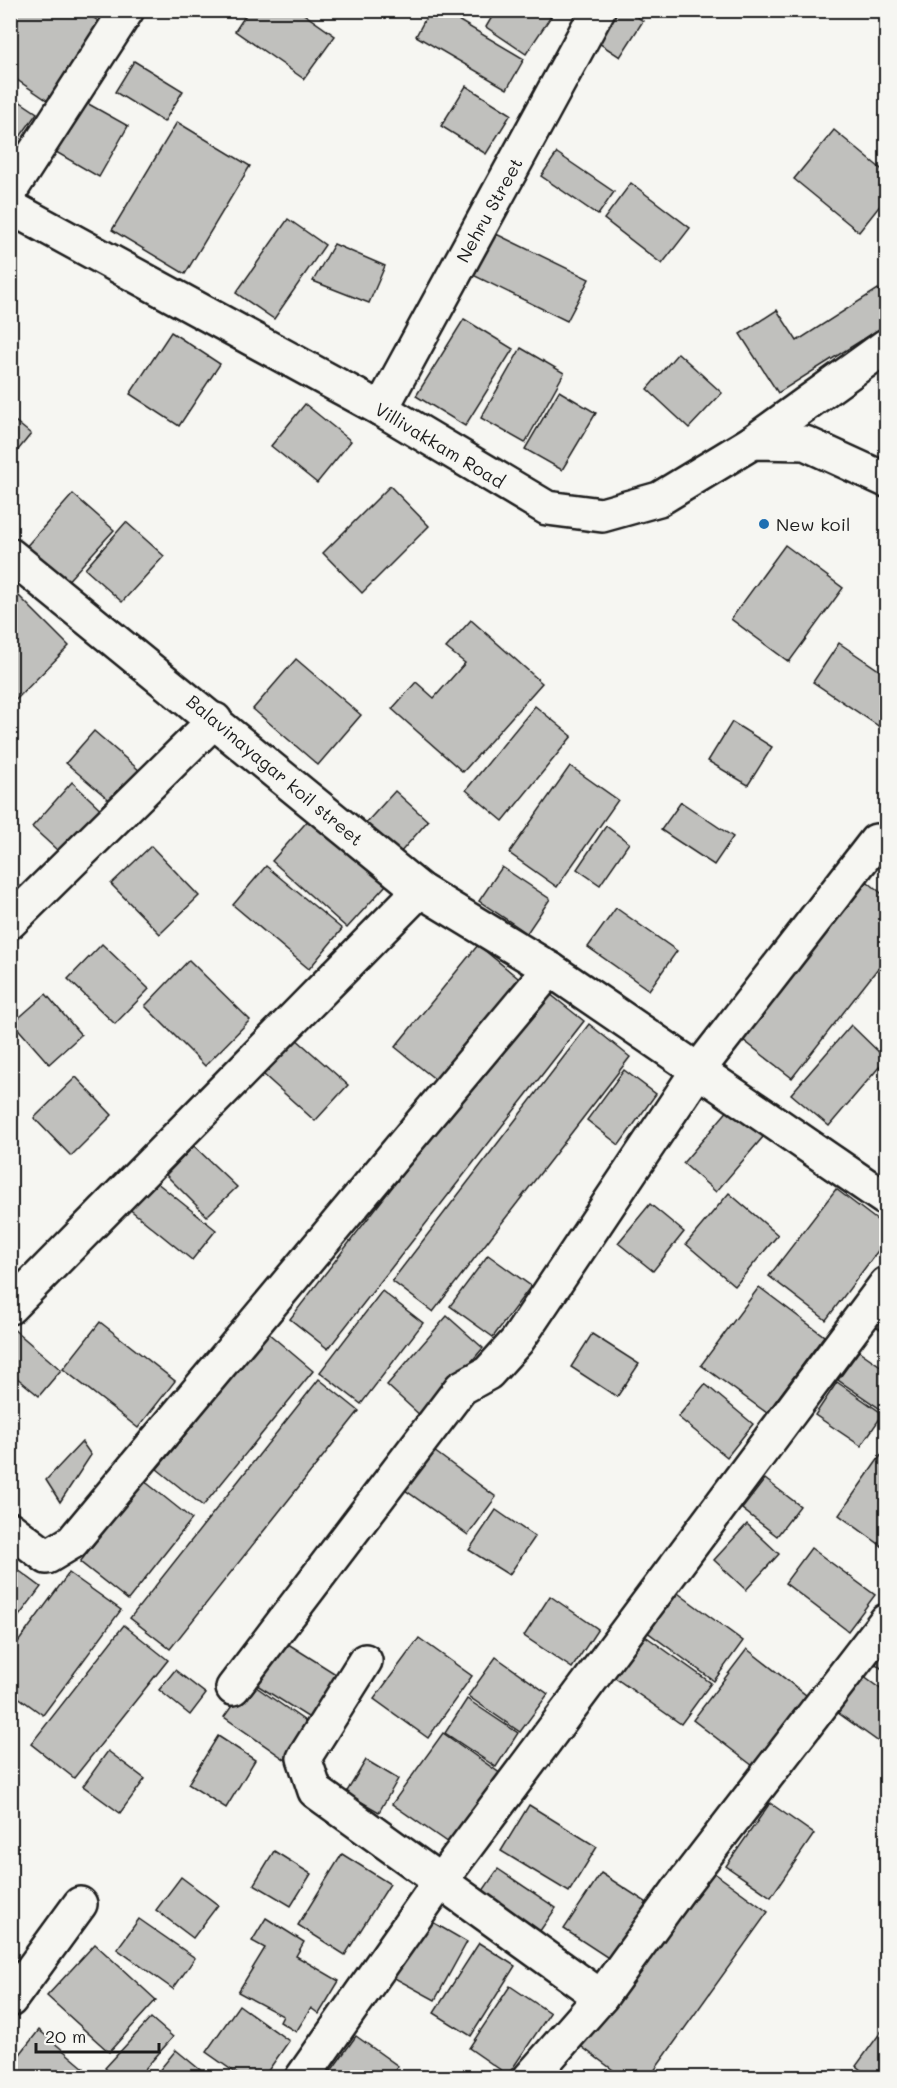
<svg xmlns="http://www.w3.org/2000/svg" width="897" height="2088" viewBox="0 0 897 2088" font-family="Mali,sans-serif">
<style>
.building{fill:#c0c0bd;stroke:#1c1c1c;stroke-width:1.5}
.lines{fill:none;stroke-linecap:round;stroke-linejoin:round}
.minor-casing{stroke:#1c1c1c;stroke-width:38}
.minor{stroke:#f6f6f2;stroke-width:33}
.poi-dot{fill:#1f6fb2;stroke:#f6f6f2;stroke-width:2}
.labels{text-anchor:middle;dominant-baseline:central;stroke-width:5;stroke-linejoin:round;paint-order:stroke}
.street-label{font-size:18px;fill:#1c1c1c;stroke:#f6f6f2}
.poi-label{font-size:18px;fill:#1c1c1c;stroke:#f6f6f2;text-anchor:start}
</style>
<rect width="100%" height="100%" fill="#f6f6f2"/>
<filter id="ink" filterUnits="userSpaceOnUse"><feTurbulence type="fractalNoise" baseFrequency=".0167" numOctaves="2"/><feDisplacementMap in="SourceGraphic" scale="12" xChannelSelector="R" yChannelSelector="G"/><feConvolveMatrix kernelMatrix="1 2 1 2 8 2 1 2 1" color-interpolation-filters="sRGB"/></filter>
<g filter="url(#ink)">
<!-- building -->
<g class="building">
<polygon points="10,10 82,10 107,27 54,105 10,75"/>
<polygon points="249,10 298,10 335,36 304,79 235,31"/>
<polygon points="430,10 441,10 524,59 507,89 416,36"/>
<polygon points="496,10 545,10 552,15 526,54 486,27"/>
<polygon points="605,10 627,10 643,21 620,57 588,36"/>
<polygon points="134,61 183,91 164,122 115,92"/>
<polygon points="466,86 511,114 486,154 441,126"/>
<polygon points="10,95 37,113 10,151"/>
<polygon points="85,102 128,126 99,177 56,152"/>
<polygon points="177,122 250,166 185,274 112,230"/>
<polygon points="834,130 886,173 886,198 859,232 794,179"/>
<polygon points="557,153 614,192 598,215 541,176"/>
<polygon points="631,183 690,228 662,264 604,219"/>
<polygon points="288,219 325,245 274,319 236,293"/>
<polygon points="492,232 589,279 567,321 471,274"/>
<polygon points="334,244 385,266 369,303 313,281"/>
<polygon points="878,289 886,302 886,325 778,393 740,334 777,310 797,341"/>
<polygon points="464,319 513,349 465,426 416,396"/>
<polygon points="171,332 220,364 179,426 130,394"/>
<polygon points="521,348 564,373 525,443 481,418"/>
<polygon points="678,353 722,393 689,428 647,389"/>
<polygon points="559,391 596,413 562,470 525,449"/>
<polygon points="305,404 351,441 317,483 271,446"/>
<polygon points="10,417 31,434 10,460"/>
<polygon points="390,486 429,526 362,593 323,553"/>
<polygon points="73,494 114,530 64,585 24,549"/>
<polygon points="126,522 164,556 122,602 85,569"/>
<polygon points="785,545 843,588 789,662 731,619"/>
<polygon points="19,596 69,646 10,706 10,604"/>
<polygon points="471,620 542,683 463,772 392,709 416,682 434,698 465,663 446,648"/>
<polygon points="839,643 886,675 886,731 813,682"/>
<polygon points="296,659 361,715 318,765 253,709"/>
<polygon points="535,706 572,736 503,821 466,790"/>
<polygon points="732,722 772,747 748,785 708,761"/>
<polygon points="94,731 147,777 120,809 66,763"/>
<polygon points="570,766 618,800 557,887 509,853"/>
<polygon points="72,782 109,817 69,861 32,827"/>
<polygon points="395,791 428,821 399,854 365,824"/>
<polygon points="681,802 733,837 714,865 661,830"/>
<polygon points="311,817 386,885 347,928 272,861"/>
<polygon points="606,826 629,843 600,885 577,869"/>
<polygon points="151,846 199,896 160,934 111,884"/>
<polygon points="266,866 342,929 309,969 233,905"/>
<polygon points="502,867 550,899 527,933 479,901"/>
<polygon points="863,878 886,897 886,958 792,1078 738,1036"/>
<polygon points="616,908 677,951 649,990 588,947"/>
<polygon points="102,944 149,989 115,1024 68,979"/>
<polygon points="478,945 523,982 441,1084 395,1047"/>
<polygon points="189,960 250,1020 205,1066 145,1006"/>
<polygon points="545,990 584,1021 328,1349 290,1319"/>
<polygon points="46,994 81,1035 49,1064 13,1023"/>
<polygon points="589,1024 630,1057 433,1312 392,1281"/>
<polygon points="851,1025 886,1059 829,1126 791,1094"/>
<polygon points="286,1030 348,1085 315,1121 254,1066"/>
<polygon points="624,1070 656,1094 619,1145 587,1120"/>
<polygon points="76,1077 112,1115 71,1156 34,1118"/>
<polygon points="736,1101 769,1130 716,1192 683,1163"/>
<polygon points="194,1146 237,1187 207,1216 166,1175"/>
<polygon points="151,1178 216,1230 192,1260 128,1208"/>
<polygon points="836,1189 886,1227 886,1240 826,1320 769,1276"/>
<polygon points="729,1193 778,1235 735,1286 686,1244"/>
<polygon points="650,1204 684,1232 653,1271 618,1243"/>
<polygon points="488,1255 531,1286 493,1337 450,1306"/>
<polygon points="759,1287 824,1336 767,1413 701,1365"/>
<polygon points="382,1291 423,1323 361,1404 320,1372"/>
<polygon points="886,1307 886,1333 874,1325"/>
<polygon points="447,1316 483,1348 423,1418 387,1385"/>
<polygon points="100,1322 175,1381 138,1428 63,1369"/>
<polygon points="11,1327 61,1370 39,1396 10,1372"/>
<polygon points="268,1333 313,1371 203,1506 157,1469"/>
<polygon points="592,1334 639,1364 617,1397 571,1367"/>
<polygon points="859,1351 886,1370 885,1412 838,1380"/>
<polygon points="319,1379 359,1411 170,1649 130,1618"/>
<polygon points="837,1382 883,1414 861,1446 815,1415"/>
<polygon points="705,1384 753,1424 727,1457 678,1417"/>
<polygon points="82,1442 91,1455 60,1502 46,1480"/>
<polygon points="434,1451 496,1497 468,1535 405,1490"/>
<polygon points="884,1451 886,1453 886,1549 839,1515"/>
<polygon points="765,1479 800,1506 777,1536 742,1509"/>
<polygon points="143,1480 192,1519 128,1600 80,1562"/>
<polygon points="496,1510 535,1537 509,1575 469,1550"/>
<polygon points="747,1524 779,1554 746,1590 714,1560"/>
<polygon points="811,1548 875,1595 848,1631 785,1583"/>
<polygon points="10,1564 41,1587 10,1628"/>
<polygon points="69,1573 121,1610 43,1715 10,1691 10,1653"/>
<polygon points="675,1591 743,1641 714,1681 646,1631"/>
<polygon points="550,1596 598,1629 572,1668 524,1636"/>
<polygon points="124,1625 168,1660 74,1778 31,1744"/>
<polygon points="641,1633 711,1683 681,1724 611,1675"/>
<polygon points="419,1638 472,1676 428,1738 374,1699"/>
<polygon points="285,1642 339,1676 311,1719 257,1685"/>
<polygon points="747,1649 811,1699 757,1769 693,1720"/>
<polygon points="886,1649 886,1672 876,1664"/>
<polygon points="496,1657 548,1694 520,1732 468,1696"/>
<polygon points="175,1670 206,1694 190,1715 159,1690"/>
<polygon points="860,1674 886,1693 886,1747 834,1710"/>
<polygon points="249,1682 315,1728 290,1763 224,1717"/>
<polygon points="467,1699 518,1733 496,1767 445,1733"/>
<polygon points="443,1733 501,1774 451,1845 392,1804"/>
<polygon points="218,1736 255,1760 226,1808 188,1784"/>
<polygon points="108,1751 145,1779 120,1813 83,1786"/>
<polygon points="366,1760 398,1779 379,1812 346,1793"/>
<polygon points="770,1803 814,1834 771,1897 726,1866"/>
<polygon points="529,1805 597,1847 569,1892 501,1851"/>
<polygon points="274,1851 311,1874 291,1906 254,1884"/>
<polygon points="342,1854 390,1884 345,1955 298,1925"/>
<polygon points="706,1867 768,1912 649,2078 624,2078 578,2044"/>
<polygon points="498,1869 556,1908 535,1938 478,1898"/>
<polygon points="601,1873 652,1906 616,1963 564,1929"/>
<polygon points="181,1877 218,1905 193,1938 156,1910"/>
<polygon points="422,1916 467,1942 435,2000 389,1975"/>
<polygon points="266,1918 304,1942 296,1956 339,1981 319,2014 311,2008 296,2032 280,2022 283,2016 238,1992 265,1948 252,1941"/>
<polygon points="139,1919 195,1958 173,1989 117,1949"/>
<polygon points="479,1943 515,1966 471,2036 434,2013"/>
<polygon points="95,1944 156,2000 109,2052 47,1996"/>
<polygon points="510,1986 550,2013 508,2075 469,2048"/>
<polygon points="239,2005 289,2041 263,2078 243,2078 206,2052"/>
<polygon points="151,2018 173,2037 137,2078 115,2078 105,2068"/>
<polygon points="886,2025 886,2078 871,2078 856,2066"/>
<polygon points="39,2030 84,2068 76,2078 23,2078 10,2067"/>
<polygon points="356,2036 398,2066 390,2078 326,2078"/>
<polygon points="176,2050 210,2078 153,2078"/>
</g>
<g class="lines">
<defs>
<g id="minor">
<polyline points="10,191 127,10"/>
<polyline points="10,207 381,409 547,508 602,515 659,499 753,442 805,443 886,480"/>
<polyline points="381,409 598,10"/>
<polyline points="753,442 886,346"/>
<polyline points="10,555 420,890 550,969 886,1199"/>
<polyline points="10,922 215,720"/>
<polyline points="10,1307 420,890"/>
<polyline points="10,1529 47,1557 72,1542 550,969"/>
<polyline points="365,1661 304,1758 315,1791 601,1997"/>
<polyline points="233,1688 461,1388 488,1373 517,1341 699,1069 876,841"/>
<polyline points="10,2000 80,1904"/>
<polyline points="302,2078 439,1883 886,1284"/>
<polyline points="530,2078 601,1997 680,1888 886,1621"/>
</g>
</defs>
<!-- minor casing -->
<use href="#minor" class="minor-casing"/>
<!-- minor -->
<use href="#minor" class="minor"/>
</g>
</g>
<!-- markers -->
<circle class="poi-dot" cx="764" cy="524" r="6"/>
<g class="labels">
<!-- street labels -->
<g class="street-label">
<text transform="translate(489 210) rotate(-61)">Nehru Street</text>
<text transform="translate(440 445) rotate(31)">Villivakkam Road</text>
<text transform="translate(275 770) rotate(40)">Balavinayagar koil street</text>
</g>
<!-- poi labels -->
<g class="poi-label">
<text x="776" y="524">New koil</text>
</g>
</g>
<!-- margin -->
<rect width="897" height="2088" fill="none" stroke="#f6f6f2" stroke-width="36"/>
<rect x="18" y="18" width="861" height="2052" fill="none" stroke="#1c1c1c" stroke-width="2" filter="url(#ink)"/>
<!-- scale -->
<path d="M36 2043v9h123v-9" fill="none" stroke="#1c1c1c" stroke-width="3"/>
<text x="45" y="2043" font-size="18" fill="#1c1c1c" stroke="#f6f6f2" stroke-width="4.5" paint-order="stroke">20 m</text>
</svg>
